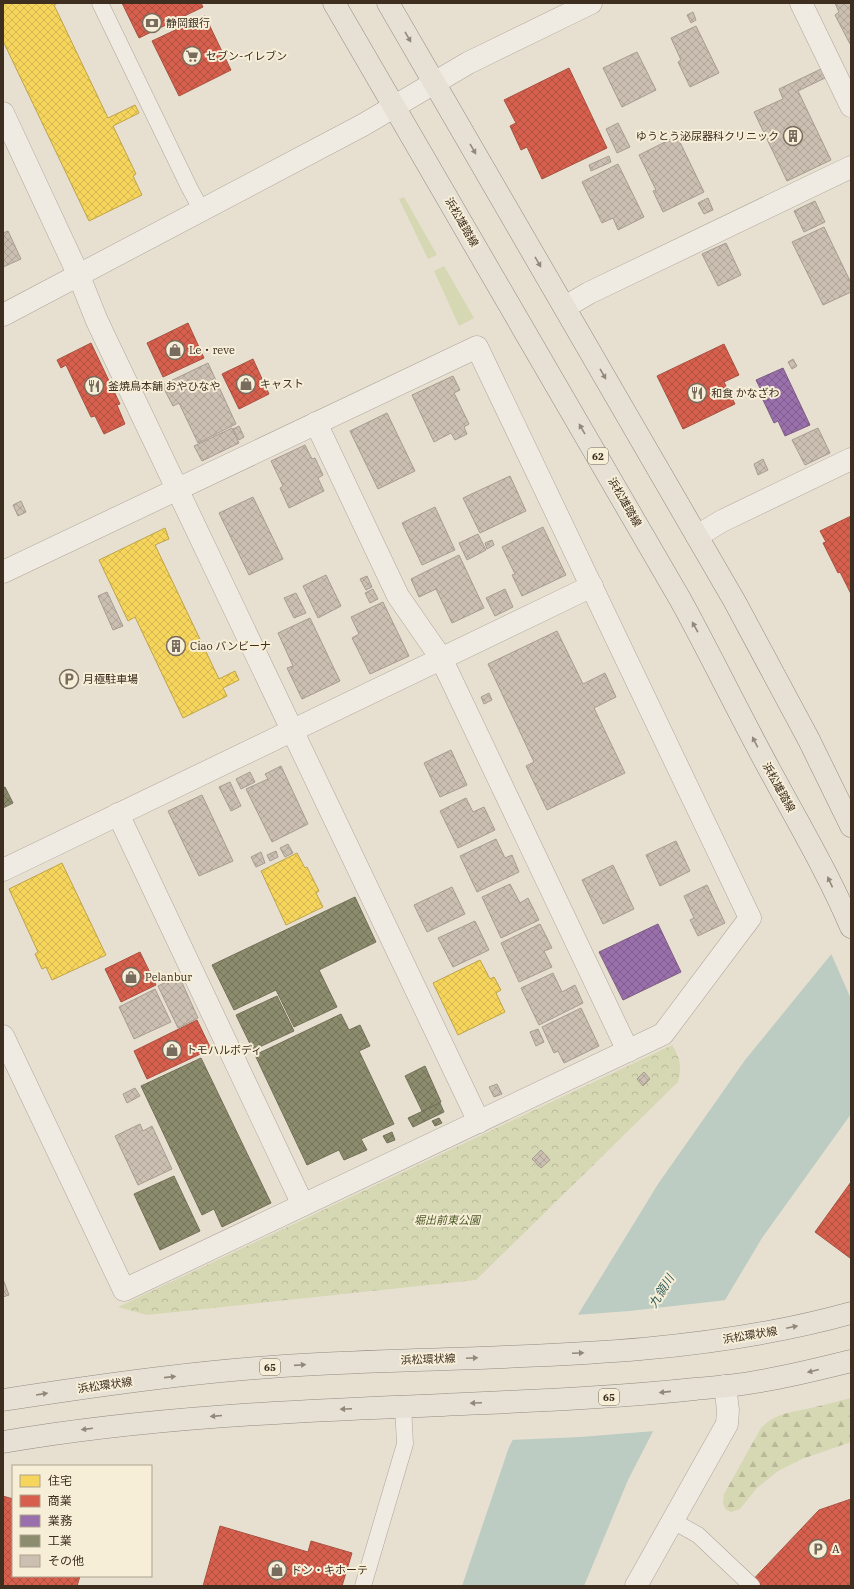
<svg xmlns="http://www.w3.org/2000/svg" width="854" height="1589" viewBox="0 0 854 1589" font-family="'IBM Plex Serif','Noto Sans JP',serif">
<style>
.grass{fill:#d6d7b3}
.forest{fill:url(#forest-firs)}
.park{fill:url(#park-crowns)}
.water{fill:#bcccc2}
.pier{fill:#e7e0d1}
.homes{fill:url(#homes-cross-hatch);stroke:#bea34a}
.shops{fill:url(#shops-cross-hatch);stroke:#a85140}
.offices{fill:url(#offices-cross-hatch);stroke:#7d5c81}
.industry{fill:url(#industry-cross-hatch);stroke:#747057}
.building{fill:url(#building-cross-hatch);stroke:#a89c90}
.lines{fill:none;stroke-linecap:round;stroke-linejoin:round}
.service-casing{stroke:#ada599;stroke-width:17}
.minor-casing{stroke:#ada599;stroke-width:23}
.tertiary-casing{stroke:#ada599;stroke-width:23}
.primary-casing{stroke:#928b80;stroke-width:23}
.service{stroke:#efebe3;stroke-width:16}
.minor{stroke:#efebe3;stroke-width:22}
.tertiary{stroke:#efebe3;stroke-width:22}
.primary{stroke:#e6e1d4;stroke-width:22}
.oneway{fill:#92887a}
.labels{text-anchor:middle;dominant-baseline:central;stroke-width:4;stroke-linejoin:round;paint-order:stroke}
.shield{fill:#f7eed8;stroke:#756857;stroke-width:1}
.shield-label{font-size:10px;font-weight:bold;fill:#3d2e20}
.poi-label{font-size:11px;fill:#3d2e20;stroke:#f7eed8;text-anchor:start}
.street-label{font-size:11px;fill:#3d2e20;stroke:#f7eed8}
.park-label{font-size:11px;font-style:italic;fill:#4d5a26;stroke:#f7eed8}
.water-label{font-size:12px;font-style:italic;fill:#2f5d5a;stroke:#f7eed8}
</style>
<defs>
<pattern id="forest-firs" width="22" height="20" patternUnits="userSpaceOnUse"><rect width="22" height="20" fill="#d6d7b3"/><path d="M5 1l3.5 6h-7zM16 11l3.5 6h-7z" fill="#b9b99a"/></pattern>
<pattern id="park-crowns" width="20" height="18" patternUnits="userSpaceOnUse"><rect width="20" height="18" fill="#d6d7b3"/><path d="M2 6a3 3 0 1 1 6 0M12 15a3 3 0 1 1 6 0" fill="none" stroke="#b9b99a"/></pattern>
<pattern id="homes-cross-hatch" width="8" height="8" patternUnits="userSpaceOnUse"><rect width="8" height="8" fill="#f6d55c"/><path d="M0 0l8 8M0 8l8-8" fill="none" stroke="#d4b750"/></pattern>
<pattern id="shops-cross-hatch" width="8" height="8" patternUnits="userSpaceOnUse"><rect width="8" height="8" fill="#d6604d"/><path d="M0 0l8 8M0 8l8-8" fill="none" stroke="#af5040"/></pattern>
<pattern id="offices-cross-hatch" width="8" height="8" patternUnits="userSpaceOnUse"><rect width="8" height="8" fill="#9970ab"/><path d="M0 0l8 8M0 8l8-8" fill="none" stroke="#7e5c8b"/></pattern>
<pattern id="industry-cross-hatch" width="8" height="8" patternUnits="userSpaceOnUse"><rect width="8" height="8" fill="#8c8c6e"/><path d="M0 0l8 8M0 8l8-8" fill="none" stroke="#74735a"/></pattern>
<pattern id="building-cross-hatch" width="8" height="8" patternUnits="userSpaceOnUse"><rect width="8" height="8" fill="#cbbfb2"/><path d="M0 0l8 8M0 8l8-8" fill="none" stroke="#afa499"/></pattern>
</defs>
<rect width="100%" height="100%" fill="#e7e0d1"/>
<!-- grass -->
<g class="grass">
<polygon points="404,197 437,255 428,259 399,199"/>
<polygon points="444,266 474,318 459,326 434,271"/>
</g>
<!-- forest -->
<path class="forest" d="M 851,1398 L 851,1442 L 802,1459 L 778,1471 L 757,1488 L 740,1509 L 731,1512 L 726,1510 L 723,1503 L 724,1494 L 761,1428 C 777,1412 790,1413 811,1408 C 825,1405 838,1401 851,1398 Z"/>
<!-- park -->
<path class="park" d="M 672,1045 C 680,1057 682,1068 678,1082 L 476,1280 L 147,1315 L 118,1307 Z"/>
<!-- water -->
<polygon class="water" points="851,930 851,1114 762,1238 691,1357 628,1480 584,1586 462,1586 509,1447 579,1313 658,1184 745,1060"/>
<!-- pier -->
<g class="pier">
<polygon points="850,928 851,928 851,999 830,951"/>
<polygon points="727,1300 692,1358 655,1431 580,1437 510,1440 576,1315 629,1311"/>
</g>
<!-- homes -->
<g class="homes">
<polygon points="3,3 58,3 54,5 108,118 135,105 139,113 113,126 136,174 133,176 142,195 89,221 3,41"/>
<polygon points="165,528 169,539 155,545 219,679 235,671 239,680 223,688 227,696 183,718 135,617 128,621 99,560"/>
<polygon points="297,853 305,868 307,867 319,891 316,893 323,907 286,925 261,871"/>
<polygon points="62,863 106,955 52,980 46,967 42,969 35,954 38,952 9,889"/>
<polygon points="480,960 490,979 494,977 501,990 496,993 505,1012 458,1035 433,983"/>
</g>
<!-- shops -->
<g class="shops">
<polygon points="122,3 201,3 203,7 139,38"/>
<polygon points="205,16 231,70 179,96 152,41"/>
<polygon points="569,68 607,148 542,179 527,147 521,150 510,126 516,123 504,100"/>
<polygon points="188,323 204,358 163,377 147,343"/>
<polygon points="91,343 120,404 117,405 125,424 104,434 95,416 91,417 66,365 61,368 57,360"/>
<polygon points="724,344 739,375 724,382 735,404 683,429 657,376"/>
<polygon points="253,359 269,394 239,409 222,374"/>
<polygon points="851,516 851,594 840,572 838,573 823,543 826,542 820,531"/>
<polygon points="140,952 156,985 121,1002 105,969"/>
<polygon points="197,1020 211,1049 147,1079 134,1051"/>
<polygon points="851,1182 851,1257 850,1258 815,1232"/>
<polygon points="3,1496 13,1499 13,1576 80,1576 77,1586 3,1586"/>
<polygon points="851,1499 851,1586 747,1586 819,1510"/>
<polygon points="220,1526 308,1552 311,1541 352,1553 342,1586 203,1586"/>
</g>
<!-- offices -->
<g class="offices">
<polygon points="783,368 810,425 785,436 778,421 774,423 763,400 765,398 756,380"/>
<polygon points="658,924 681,972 623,1000 599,952"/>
</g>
<!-- industry -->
<g class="industry">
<polygon points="5,787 13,803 3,808 3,788"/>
<polygon points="355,897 376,942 319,970 337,1007 294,1027 276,990 234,1010 212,965"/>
<polygon points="277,996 294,1031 253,1050 236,1015"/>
<polygon points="341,1014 349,1030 360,1025 370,1046 359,1051 394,1124 361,1139 367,1150 344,1160 339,1150 307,1165 255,1055"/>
<polygon points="201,1058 271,1203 222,1227 214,1209 202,1215 141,1086"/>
<polygon points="425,1066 441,1102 422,1111 405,1076"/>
<polygon points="440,1103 444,1112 413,1127 408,1118"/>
<polygon points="439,1118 442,1123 435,1126 432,1121"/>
<polygon points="392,1132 395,1140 387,1143 383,1136"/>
<polygon points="174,1176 200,1231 160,1250 134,1194"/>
</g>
<!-- building -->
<g class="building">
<polygon points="835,3 851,3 851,43 850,44 835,15 839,12"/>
<polygon points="693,12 696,20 691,23 687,15"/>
<polygon points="696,26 719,73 690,87 678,62 681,60 671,38"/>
<polygon points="637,52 656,90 622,107 603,68"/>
<polygon points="821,69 825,78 798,91 831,160 787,181 754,112 783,99 779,89"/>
<polygon points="618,123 630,147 617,153 606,129"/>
<polygon points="677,136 704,192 663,212 653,191 656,190 639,155"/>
<polygon points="609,156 611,162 591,171 589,165"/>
<polygon points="618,164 644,217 618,230 613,218 602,223 582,182"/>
<polygon points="708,198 713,210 704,214 698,203"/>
<polygon points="815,201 825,222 804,232 794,211"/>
<polygon points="824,227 851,283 851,292 823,305 792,242"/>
<polygon points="8,231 21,259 3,267 3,233"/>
<polygon points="726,243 741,275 718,286 702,254"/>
<polygon points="793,359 797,366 792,369 788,362"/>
<polygon points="208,363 236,424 198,443 179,403 173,406 162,385"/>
<polygon points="453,376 460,390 454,393 469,424 464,427 467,434 455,440 451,433 434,442 412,395"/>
<polygon points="387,413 415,471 378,489 350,431"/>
<polygon points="239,426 244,437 239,440 233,429"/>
<polygon points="232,428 239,443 202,461 194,446"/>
<polygon points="818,428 830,453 805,465 792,440"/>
<polygon points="305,445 312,459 315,458 323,475 318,478 324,491 289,508 280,488 283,486 271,461"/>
<polygon points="763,459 768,470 758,475 754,464"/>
<polygon points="510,476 526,511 480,533 463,498"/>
<polygon points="253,497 283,559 249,575 219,513"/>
<polygon points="21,501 26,512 18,516 13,505"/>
<polygon points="435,507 455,550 422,565 402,523"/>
<polygon points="543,527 566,575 522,596 512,575 515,574 502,547"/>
<polygon points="478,534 486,550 467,560 459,543"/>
<polygon points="492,540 494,545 487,549 485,543"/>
<polygon points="459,555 484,608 452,623 436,589 419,597 411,579"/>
<polygon points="326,575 341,606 318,618 303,586"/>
<polygon points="367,576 372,587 366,590 360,579"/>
<polygon points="373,589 378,599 370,603 365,593"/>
<polygon points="505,589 513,607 495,616 486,598"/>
<polygon points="107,592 123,626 113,630 98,596"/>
<polygon points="296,593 306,613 294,618 284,598"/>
<polygon points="383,602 409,656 370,674 352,638 359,634 351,617"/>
<polygon points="310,618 340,681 302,699 287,668 293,666 278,633"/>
<polygon points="557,631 583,684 605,673 616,697 594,708 625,773 547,810 526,766 534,762 488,664"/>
<polygon points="489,693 492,700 484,704 481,697"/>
<polygon points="451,750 467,785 440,797 424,763"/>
<polygon points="281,766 308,824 272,842 246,789 268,779 265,774"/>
<polygon points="250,772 255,782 241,789 236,779"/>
<polygon points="230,782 241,806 231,811 219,787"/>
<polygon points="202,795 233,861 199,876 168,811"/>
<polygon points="466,798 473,812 484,807 495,830 458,848 440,811"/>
<polygon points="496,839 505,858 512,855 519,872 477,892 460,856"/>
<polygon points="676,841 690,871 660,886 646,855"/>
<polygon points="288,844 293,853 285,857 280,848"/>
<polygon points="276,851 278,857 270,861 267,855"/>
<polygon points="261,852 265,863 256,867 251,857"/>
<polygon points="613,865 634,909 603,924 582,880"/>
<polygon points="510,884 520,903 528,898 539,920 501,938 482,897"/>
<polygon points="707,885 725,923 698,936 690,920 694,918 684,896"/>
<polygon points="452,887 465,914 427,932 414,905"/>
<polygon points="475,921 489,950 453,967 438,938"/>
<polygon points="540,924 552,948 544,951 552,967 519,982 501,943"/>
<polygon points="553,973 562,992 575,985 583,1003 539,1025 521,988"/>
<polygon points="179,976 198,1018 178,1028 158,986"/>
<polygon points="155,989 171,1022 134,1039 119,1007"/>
<polygon points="581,1008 599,1046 564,1063 558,1051 554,1053 542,1027"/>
<polygon points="538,1029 544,1042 536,1046 530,1032"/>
<polygon points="644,1072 650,1079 643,1086 637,1079"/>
<polygon points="497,1084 502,1094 494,1097 489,1087"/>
<polygon points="135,1088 140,1096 127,1103 123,1094"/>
<polygon points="140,1124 143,1131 152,1126 172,1169 138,1185 115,1136"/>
<polygon points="541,1150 550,1160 541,1168 532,1159"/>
<polygon points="3,1279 9,1295 3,1297"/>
</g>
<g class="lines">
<defs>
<g id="service">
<polyline points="100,3 189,187 202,211"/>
<polyline points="673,1521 698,1535 752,1586"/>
<polyline points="363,1586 405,1444 403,1406"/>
</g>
<g id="minor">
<polyline points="801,3 851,106"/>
<polyline points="79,276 97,321 479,1122"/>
<polyline points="565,307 589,293 851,167"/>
<polyline points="316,423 398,596 441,658 628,1051"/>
<polyline points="697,536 722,521 851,459"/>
<polyline points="3,572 477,347 750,918 663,1034 124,1290 3,1036"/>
<polyline points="118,814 303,1205"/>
<polyline points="3,870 592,586"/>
<polyline points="636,1586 727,1424 728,1410 725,1386"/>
</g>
<g id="tertiary">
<polyline points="3,113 79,276"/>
<polyline points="3,315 363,125 468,63 591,3"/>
</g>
<g id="primary">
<path d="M 334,3 L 680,599 C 712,657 741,718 773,776 C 800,826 829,875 851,927"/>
<polyline points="388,3 735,602 809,740 851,826"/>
<path d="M 3,1400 C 107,1384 213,1369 318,1364 C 495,1355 679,1361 851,1313"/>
<path d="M 3,1442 C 148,1417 295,1411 443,1405 C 527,1401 611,1398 695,1389 C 715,1387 735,1386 755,1382 C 787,1377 819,1369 851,1361"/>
</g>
</defs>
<!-- service casing -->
<use href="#service" class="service-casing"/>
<!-- minor casing -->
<use href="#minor" class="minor-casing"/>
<!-- tertiary casing -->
<use href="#tertiary" class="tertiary-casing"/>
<!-- primary casing -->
<use href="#primary" class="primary-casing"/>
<!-- service -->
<use href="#service" class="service"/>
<!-- minor -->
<use href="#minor" class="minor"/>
<!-- tertiary -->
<use href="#tertiary" class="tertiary"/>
<!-- primary -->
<use href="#primary" class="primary"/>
</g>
<!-- one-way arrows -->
<defs><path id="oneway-solid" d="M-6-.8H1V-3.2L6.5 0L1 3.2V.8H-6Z"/></defs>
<g class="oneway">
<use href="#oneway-solid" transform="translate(408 37) rotate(60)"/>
<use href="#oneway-solid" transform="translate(473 149) rotate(60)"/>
<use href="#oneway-solid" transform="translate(538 262) rotate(60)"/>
<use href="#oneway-solid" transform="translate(603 374) rotate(60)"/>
<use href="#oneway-solid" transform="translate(582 429) rotate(-120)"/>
<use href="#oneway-solid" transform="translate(695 627) rotate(-119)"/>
<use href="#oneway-solid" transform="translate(755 742) rotate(-117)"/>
<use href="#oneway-solid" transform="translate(830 882) rotate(-115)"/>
<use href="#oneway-solid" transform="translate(792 1327) rotate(-12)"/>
<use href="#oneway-solid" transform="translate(578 1353) rotate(-3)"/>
<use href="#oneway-solid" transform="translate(472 1358) rotate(-2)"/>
<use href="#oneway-solid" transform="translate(300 1365) rotate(-4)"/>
<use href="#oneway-solid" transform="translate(813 1371) rotate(166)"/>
<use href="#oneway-solid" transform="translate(170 1377) rotate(-6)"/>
<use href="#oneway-solid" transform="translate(665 1392) rotate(174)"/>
<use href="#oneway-solid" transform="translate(42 1394) rotate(-9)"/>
<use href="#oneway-solid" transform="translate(476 1403) rotate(178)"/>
<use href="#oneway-solid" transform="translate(346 1409) rotate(178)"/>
<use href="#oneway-solid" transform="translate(216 1416) rotate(175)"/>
<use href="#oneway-solid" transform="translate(87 1429) rotate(173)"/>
</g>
<!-- icons -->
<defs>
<symbol id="bank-ring" viewBox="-11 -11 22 22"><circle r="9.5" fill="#f7eed8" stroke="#786c5e" stroke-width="1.5"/><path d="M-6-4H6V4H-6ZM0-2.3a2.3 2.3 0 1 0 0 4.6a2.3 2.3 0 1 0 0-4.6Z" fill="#786c5e"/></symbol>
<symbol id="supermarket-ring" viewBox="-11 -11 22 22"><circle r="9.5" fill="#f7eed8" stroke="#786c5e" stroke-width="1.5"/><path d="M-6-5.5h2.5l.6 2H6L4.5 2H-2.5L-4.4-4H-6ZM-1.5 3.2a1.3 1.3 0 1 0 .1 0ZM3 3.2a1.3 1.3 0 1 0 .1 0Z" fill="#786c5e"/></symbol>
<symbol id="building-ring" viewBox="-11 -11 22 22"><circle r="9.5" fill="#f7eed8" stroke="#786c5e" stroke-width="1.5"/><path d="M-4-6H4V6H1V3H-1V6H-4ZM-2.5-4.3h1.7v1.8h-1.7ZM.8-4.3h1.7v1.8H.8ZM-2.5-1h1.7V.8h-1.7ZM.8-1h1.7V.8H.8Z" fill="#786c5e"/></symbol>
<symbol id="shop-ring" viewBox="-11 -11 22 22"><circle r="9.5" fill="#f7eed8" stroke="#786c5e" stroke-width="1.5"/><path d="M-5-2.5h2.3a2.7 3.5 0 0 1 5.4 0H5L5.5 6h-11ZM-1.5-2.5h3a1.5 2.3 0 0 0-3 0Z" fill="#786c5e"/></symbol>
<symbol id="restaurant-ring" viewBox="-11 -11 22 22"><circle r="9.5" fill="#f7eed8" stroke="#786c5e" stroke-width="1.5"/><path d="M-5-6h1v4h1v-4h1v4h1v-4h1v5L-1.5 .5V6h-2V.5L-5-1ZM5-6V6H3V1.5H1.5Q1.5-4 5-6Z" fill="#786c5e"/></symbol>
<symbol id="parking-ring" viewBox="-11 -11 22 22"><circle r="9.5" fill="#f7eed8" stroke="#786c5e" stroke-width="1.5"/><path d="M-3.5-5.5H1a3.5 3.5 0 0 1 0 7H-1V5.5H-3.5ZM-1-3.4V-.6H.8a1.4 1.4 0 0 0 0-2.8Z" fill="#786c5e"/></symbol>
</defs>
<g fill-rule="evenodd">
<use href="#bank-ring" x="141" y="12" width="22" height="22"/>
<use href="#supermarket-ring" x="181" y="45" width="22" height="22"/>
<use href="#building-ring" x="782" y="125" width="22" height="22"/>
<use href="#shop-ring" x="164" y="339" width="22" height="22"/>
<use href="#shop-ring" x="235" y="373" width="22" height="22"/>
<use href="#restaurant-ring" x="83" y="375" width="22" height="22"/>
<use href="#restaurant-ring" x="686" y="382" width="22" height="22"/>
<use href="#building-ring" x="165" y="635" width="22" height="22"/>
<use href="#parking-ring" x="58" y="668" width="22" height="22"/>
<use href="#shop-ring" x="120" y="966" width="22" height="22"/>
<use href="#shop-ring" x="161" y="1039" width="22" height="22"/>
<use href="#parking-ring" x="807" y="1538" width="22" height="22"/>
<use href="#shop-ring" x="266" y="1559" width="22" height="22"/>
</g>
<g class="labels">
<!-- shield labels -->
<g class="shield">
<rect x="588" y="448" width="20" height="16" rx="3"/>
<rect x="260" y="1359" width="20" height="16" rx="3"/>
<rect x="599" y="1389" width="20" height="16" rx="3"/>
</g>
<g class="shield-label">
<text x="598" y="456">62</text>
<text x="270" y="1367">65</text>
<text x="609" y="1397">65</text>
</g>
<!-- poi labels -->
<g class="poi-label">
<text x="166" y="23">静岡銀行</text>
<text x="206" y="56">セブン-イレブン</text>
<text x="779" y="136" text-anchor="end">ゆうとう泌尿器科クリニック</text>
<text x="189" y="350">Le・reve</text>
<text x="260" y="384">キャスト</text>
<text x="108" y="386">釜焼鳥本舗 おやひなや</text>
<text x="711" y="393">和食 かなざわ</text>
<text x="190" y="646">Ciao バンビーナ</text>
<text x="83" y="679">月極駐車場</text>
<text x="145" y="977">Pelanbur</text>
<text x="186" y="1050">トモハルボディ</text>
<text x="832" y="1549">A</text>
<text x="291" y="1570">ドン・キホーテ</text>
</g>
<!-- street labels -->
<g class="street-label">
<text transform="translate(462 222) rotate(60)">浜松雄踏線</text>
<text transform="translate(625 502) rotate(60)">浜松雄踏線</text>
<text transform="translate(779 787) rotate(61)">浜松雄踏線</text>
<text transform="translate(750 1335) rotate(-9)">浜松環状線</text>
<text transform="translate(428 1359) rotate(-2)">浜松環状線</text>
<text transform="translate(105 1385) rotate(-8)">浜松環状線</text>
</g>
<!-- park labels -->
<g class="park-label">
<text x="447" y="1220">堀出前東公園</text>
</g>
<!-- water labels -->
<g class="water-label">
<text transform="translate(661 1291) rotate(-58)">九領川</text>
</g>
</g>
<!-- border -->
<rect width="854" height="1589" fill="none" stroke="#3d2e20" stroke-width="8"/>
<!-- legend -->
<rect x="12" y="1465" width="140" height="112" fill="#f7eed8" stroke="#ada18e"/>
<rect x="20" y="1475" width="20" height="12" fill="#f6d55c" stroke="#ada18e"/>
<text x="48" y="1485" font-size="12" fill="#3d2e20">住宅</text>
<rect x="20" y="1495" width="20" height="12" fill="#d6604d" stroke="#ada18e"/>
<text x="48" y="1505" font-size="12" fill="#3d2e20">商業</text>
<rect x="20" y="1515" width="20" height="12" fill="#9970ab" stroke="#ada18e"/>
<text x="48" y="1525" font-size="12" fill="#3d2e20">業務</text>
<rect x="20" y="1535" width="20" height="12" fill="#8c8c6e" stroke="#ada18e"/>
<text x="48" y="1545" font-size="12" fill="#3d2e20">工業</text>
<rect x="20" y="1555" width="20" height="12" fill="#cbbfb2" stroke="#ada18e"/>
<text x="48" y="1565" font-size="12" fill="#3d2e20">その他</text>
</svg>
